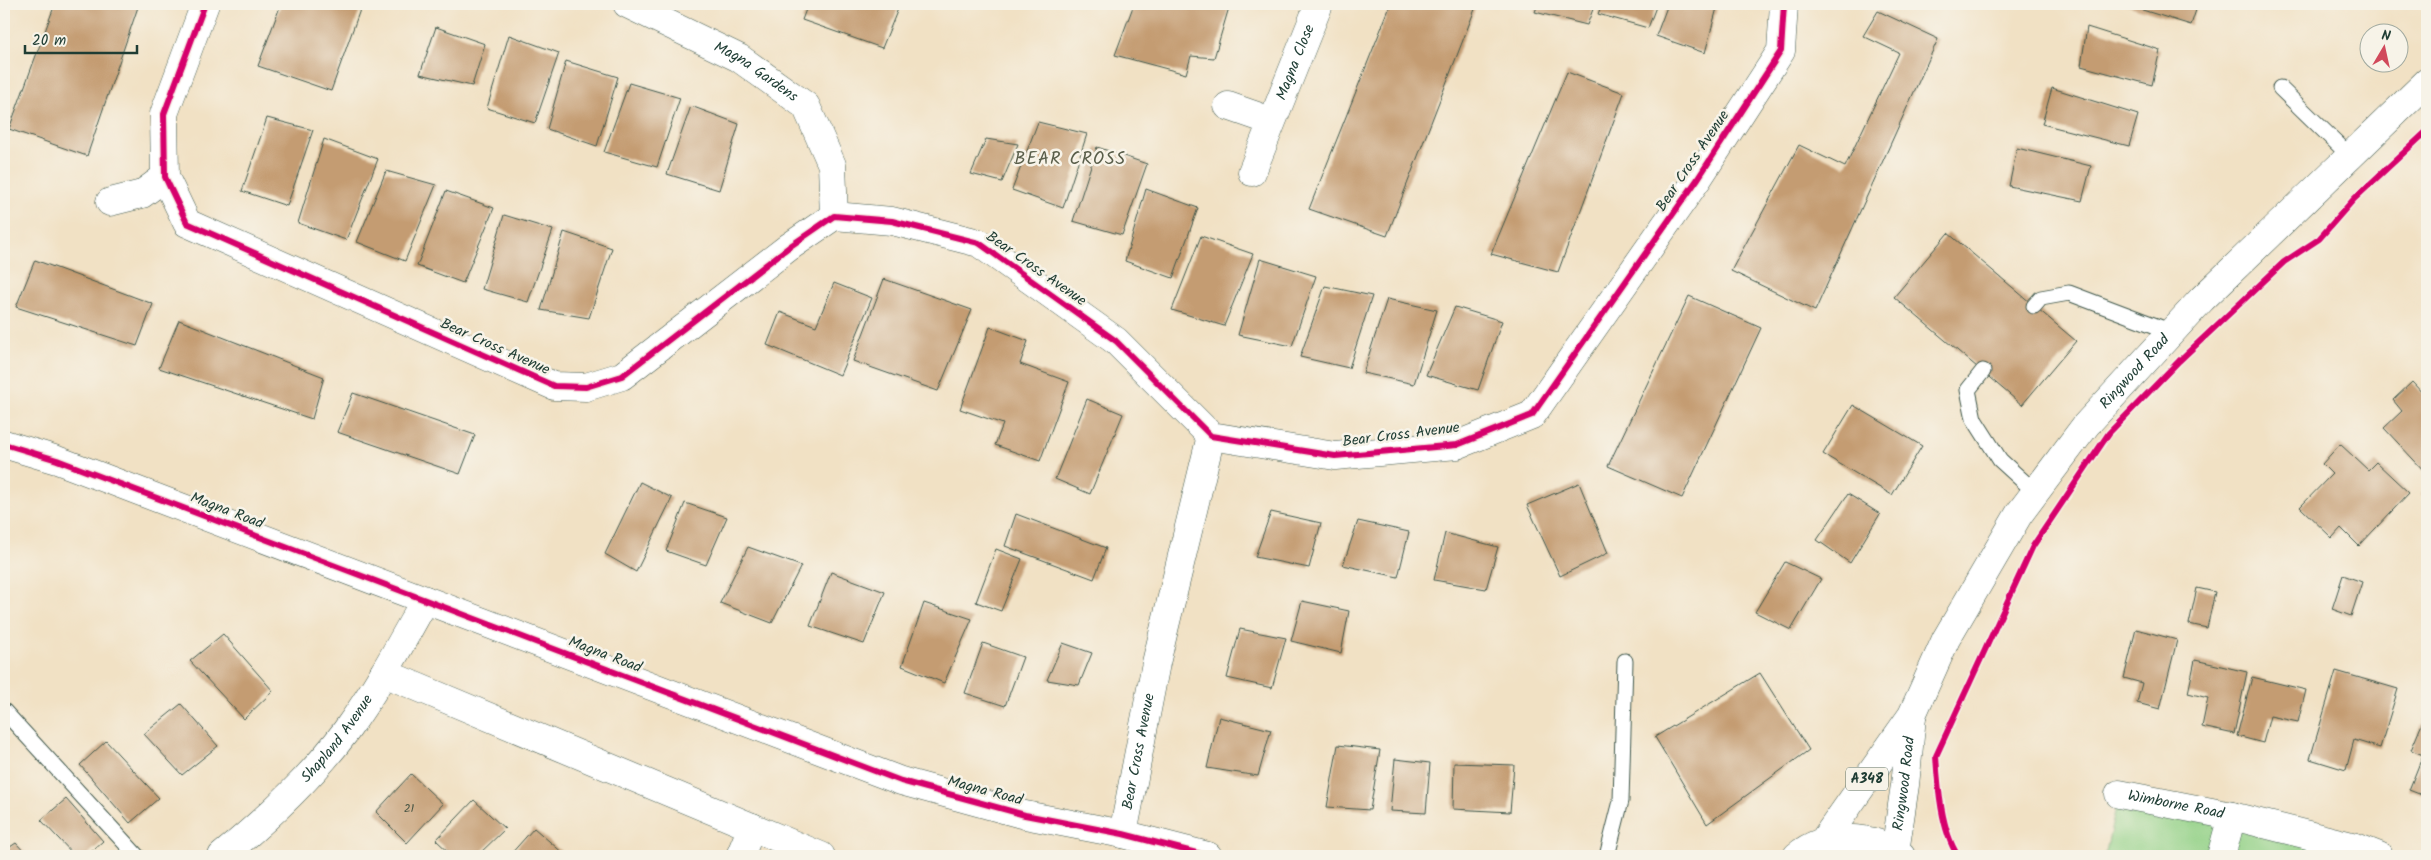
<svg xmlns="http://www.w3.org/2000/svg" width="2431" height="860" viewBox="0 0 2431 860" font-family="Kalam,sans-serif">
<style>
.green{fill:#93d187;stroke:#59875e}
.building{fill:#c49c72}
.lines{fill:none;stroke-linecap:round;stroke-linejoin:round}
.service-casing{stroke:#3e564a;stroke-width:17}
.minor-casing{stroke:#3e564a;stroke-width:29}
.primary-casing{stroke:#3e564a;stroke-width:29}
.trunk-casing{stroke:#3e564a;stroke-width:29}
.service{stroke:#fff;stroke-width:15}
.minor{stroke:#fff;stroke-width:28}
.primary{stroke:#fff;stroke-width:28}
.trunk{stroke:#fff;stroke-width:28}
.cycleway-casing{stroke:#f7f3e8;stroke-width:9}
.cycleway{stroke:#d6006c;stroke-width:6}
.labels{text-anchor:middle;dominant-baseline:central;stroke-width:5;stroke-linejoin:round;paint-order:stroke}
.number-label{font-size:12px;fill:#485544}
.shield{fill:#f7f3e8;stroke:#60746a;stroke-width:1}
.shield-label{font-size:14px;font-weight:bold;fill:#1f3d34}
.street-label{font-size:15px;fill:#1f3d34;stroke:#f7f3e8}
.quarter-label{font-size:18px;letter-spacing:1px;fill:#595e4a;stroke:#f7f3e8}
</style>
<rect width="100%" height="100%" fill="#f7f3e8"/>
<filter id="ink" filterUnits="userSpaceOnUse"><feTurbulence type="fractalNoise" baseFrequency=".02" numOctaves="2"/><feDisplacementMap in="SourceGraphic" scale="10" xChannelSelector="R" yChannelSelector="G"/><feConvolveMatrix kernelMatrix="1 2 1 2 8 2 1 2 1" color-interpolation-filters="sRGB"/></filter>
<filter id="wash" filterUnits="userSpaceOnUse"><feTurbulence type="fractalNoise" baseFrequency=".0096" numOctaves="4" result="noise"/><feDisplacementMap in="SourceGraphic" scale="20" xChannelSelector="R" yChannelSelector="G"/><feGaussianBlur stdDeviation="1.12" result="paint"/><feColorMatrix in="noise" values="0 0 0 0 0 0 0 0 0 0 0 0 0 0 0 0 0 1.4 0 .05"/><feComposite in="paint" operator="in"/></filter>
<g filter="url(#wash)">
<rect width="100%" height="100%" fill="#f1e1c4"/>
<!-- green -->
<polygon class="green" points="2119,794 2379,856 2105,856"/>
<g id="blocks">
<!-- building -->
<g class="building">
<polygon points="55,4 139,4 87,156 9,129"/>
<polygon points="281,4 362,4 331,91 258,66"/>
<polygon points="774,4 793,4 791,10"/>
<polygon points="808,4 900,4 882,48 802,20"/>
<polygon points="1134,4 1230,4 1214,58 1191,56 1186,74 1115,55"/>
<polygon points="1391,4 1477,4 1387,236 1309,209"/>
<polygon points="1538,4 1595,4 1587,25 1535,12"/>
<polygon points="1602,4 1657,4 1648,28 1598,14"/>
<polygon points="1668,4 1718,4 1705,53 1656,36"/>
<polygon points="2123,4 2198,4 2191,25"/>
<polygon points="1878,11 1938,39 1815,311 1731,271 1799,145 1845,167 1899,53 1863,36"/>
<polygon points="436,27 485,44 472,86 420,74"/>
<polygon points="2087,27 2160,50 2152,85 2081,66"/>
<polygon points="509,35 559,53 535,123 487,108"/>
<polygon points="566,61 618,77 597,146 547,129"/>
<polygon points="1567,72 1624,93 1558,272 1491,254"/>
<polygon points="629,83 680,98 657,167 604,152"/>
<polygon points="2052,88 2138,115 2129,146 2042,124"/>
<polygon points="691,106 739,124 719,190 667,174"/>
<polygon points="267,118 313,130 287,206 242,191"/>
<polygon points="1038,122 1087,134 1063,208 1012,190"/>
<polygon points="324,139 378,159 346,240 298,223"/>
<polygon points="986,139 1018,144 1002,182 971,174"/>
<polygon points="1097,147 1147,164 1122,235 1073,221"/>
<polygon points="2017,148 2091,166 2082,201 2009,186"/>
<polygon points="386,171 436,185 405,261 357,242"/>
<polygon points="1146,189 1198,208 1173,278 1125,261"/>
<polygon points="446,191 494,208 463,283 417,266"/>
<polygon points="504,215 553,230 528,302 482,289"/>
<polygon points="564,232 612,248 589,318 541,310"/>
<polygon points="1948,233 2076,341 2022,405 1894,297"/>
<polygon points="1201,236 1253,254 1224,326 1172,310"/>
<polygon points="1260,259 1316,276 1292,346 1238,335"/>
<polygon points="35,260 153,304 137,346 16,307"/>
<polygon points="884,279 972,310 938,391 853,361"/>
<polygon points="834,283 872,298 840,375 767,345 780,312 816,326"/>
<polygon points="1325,286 1372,296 1349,368 1300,357"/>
<polygon points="1689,296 1761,328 1682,498 1608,466"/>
<polygon points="1387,299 1437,310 1414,384 1363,373"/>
<polygon points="1455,307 1502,321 1478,390 1426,375"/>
<polygon points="179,320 324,377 312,419 159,368"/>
<polygon points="990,327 1028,341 1020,364 1069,382 1040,461 995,445 1003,424 960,409"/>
<polygon points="2412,382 2427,398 2427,474 2384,428 2402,411 2393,400"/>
<polygon points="353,393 475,435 460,474 337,432"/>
<polygon points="1087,399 1123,414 1090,494 1055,479"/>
<polygon points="1853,405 1922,446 1892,495 1823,454"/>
<polygon points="2340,444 2368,470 2376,462 2409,493 2359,546 2341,528 2332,538 2300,507 2332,474 2322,464"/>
<polygon points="640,482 672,498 636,572 605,554"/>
<polygon points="1579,483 1608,553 1560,576 1527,505"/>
<polygon points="2427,486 2427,499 2421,494"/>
<polygon points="1848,494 1880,514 1850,563 1817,540"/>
<polygon points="685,503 727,517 706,565 666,551"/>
<polygon points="1271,512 1321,523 1309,568 1255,557"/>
<polygon points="1016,514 1106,548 1094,579 1005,546"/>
<polygon points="1358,521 1409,532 1398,577 1343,565"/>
<polygon points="1445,533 1498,547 1486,589 1434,580"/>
<polygon points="748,547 801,566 772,623 720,603"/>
<polygon points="996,549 1022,559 1001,611 976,602"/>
<polygon points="1785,562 1821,579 1791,630 1755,612"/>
<polygon points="831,572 885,592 864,644 810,626"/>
<polygon points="2343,575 2362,582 2351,616 2332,609"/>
<polygon points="2197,588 2215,592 2207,628 2189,624"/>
<polygon points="1302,601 1349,611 1341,653 1291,641"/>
<polygon points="924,603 972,619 944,683 902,666"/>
<polygon points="1240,629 1286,638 1272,688 1227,678"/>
<polygon points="2136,629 2177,640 2160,709 2137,703 2142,683 2124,678"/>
<polygon points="223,634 273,691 244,719 190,661"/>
<polygon points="983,643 1023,657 1005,706 965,693"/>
<polygon points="1063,643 1092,653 1079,685 1047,680"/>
<polygon points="2195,660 2247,672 2234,734 2202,727 2208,698 2188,693"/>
<polygon points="2336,671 2398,689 2380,748 2354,740 2346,770 2310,759"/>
<polygon points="1760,673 1809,750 1707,824 1655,737"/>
<polygon points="2252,677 2306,690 2298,722 2270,716 2263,743 2237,736"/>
<polygon points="181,704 218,746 182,775 144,734"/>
<polygon points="2427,712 2427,797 2409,790 2423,755 2411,750"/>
<polygon points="1219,717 1271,730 1258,776 1207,768"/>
<polygon points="106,741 159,798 130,823 80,765"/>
<polygon points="1338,745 1380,750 1370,810 1327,807"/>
<polygon points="1395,759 1430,763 1426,813 1390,811"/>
<polygon points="1454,763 1514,765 1510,812 1453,809"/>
<polygon points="411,774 443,804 407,843 376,812"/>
<polygon points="66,799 103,841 86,856 75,856 41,820"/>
<polygon points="474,800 505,829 477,856 453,856 436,840"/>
<polygon points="534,828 564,854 562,856 509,856"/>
<polygon points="16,843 28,856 4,856 4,851"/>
</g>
</g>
</g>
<g filter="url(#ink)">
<use href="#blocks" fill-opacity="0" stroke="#3e564a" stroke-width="1"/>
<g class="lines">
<defs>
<g id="service">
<polyline points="2280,88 2350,156"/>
<polyline points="2034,306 2041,298 2069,293 2172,332"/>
<polyline points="1983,371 1968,390 1974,419 2000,460 2034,491"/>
<polyline points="4,711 137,856"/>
<polyline points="1607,856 1621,801 1625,661"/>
</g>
<g id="minor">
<polyline points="205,4 164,114 165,177 187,223 554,386 586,387 622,376 789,247 834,216 892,221 979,243 1116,341 1211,436 1335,456 1457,445 1532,415 1697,180 1781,51 1784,4"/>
<path id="s1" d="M 627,4 L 739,58 L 806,106 L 832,165 L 834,216"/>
<polyline points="1228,106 1271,121"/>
<path id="s2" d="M 1252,172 L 1319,4"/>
<polyline points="110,202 142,194 165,177"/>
<polyline points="384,673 821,856"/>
<path id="s3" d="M 2119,794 L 2232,816 L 2356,847 L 2379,856"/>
<path id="s4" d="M 1123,834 L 1156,663 L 1211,436"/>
<path id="s5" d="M 222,856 C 267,819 311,778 346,731 C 376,690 400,645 425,600"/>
<polyline points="740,856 752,827"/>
<polyline points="2221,856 2232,816"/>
</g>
<polyline id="primary" points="4,444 57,460 901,781 1025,815 1123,834 1208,856"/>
<g id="trunk">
<path id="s6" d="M 1822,843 L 1912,715 L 1946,639 L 2019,514 L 2086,425 L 2202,299 L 2427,82"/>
<path id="s7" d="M 1895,852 L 1905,785 L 1912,717"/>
<path d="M 1797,856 C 1825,832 1873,834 1901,856"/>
</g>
</defs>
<!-- service casing -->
<use href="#service" class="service-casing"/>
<!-- minor casing -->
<use href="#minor" class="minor-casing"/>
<!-- primary casing -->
<use href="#primary" class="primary-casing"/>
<!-- trunk casing -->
<use href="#trunk" class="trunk-casing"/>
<!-- service -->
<use href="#service" class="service"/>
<!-- minor -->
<use href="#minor" class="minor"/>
<!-- primary -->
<use href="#primary" class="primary"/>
<!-- trunk -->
<use href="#trunk" class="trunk"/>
<defs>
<g id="cycleway">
<polyline points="205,4 164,114 165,177 187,223 554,386 586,387 622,376 789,247 834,216 892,221 979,243 1116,341 1211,436 1335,456 1457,445 1532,415 1697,180 1781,51 1784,4"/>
<polyline points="4,444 57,460 901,781 1025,815 1123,834 1208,856"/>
<path d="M 1958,856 C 1941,830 1938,787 1936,756 L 2033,546 L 2109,433 L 2179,361 L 2284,262 L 2319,239 L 2354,199 L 2427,131"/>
</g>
</defs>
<!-- cycleway casing -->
<use href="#cycleway" class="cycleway-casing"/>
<!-- cycleway -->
<use href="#cycleway" class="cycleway"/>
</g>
</g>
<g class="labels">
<!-- number labels -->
<g class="number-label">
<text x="409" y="808">21</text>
</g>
<!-- shield labels -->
<rect class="shield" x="1846" y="767.5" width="42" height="23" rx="4"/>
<g class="shield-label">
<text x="1867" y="779">A348</text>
</g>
<!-- street labels -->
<g class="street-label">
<text stroke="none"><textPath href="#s2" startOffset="118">Magna Close</textPath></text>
<text stroke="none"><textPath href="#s1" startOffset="146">Magna Gardens</textPath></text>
<text transform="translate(1693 161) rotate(-56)">Bear Cross Avenue</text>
<text transform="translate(1036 269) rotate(35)">Bear Cross Avenue</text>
<text transform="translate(495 347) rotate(24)">Bear Cross Avenue</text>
<text stroke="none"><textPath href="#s6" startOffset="568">Ringwood Road</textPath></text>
<text transform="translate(1401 435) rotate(-7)">Bear Cross Avenue</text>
<text transform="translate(227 511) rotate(21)">Magna Road</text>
<text transform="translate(605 655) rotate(21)">Magna Road</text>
<text stroke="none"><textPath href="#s5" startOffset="165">Shapland Avenue</textPath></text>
<text stroke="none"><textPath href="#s4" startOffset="84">Bear Cross Avenue</textPath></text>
<text stroke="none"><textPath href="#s7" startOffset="69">Ringwood Road</textPath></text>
<text transform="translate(985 791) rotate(15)">Magna Road</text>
<text stroke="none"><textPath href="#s3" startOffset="58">Wimborne Road</textPath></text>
</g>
<!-- quarter labels -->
<g class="quarter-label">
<text x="1070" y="159">BEAR CROSS</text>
</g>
</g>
<!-- margin -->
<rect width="2431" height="860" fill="none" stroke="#f7f3e8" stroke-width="20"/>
<!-- north arrow -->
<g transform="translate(2384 48) rotate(9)"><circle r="24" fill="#f7f3e8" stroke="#a1aaa0"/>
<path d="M0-4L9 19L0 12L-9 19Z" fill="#d1495b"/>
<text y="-8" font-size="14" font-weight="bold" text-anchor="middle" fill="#1f3d34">N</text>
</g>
<!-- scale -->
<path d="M25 45v8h112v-8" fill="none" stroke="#1f3d34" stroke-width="2.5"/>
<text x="32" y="45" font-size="15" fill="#1f3d34" stroke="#f7f3e8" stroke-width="4" paint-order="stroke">20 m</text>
</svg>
